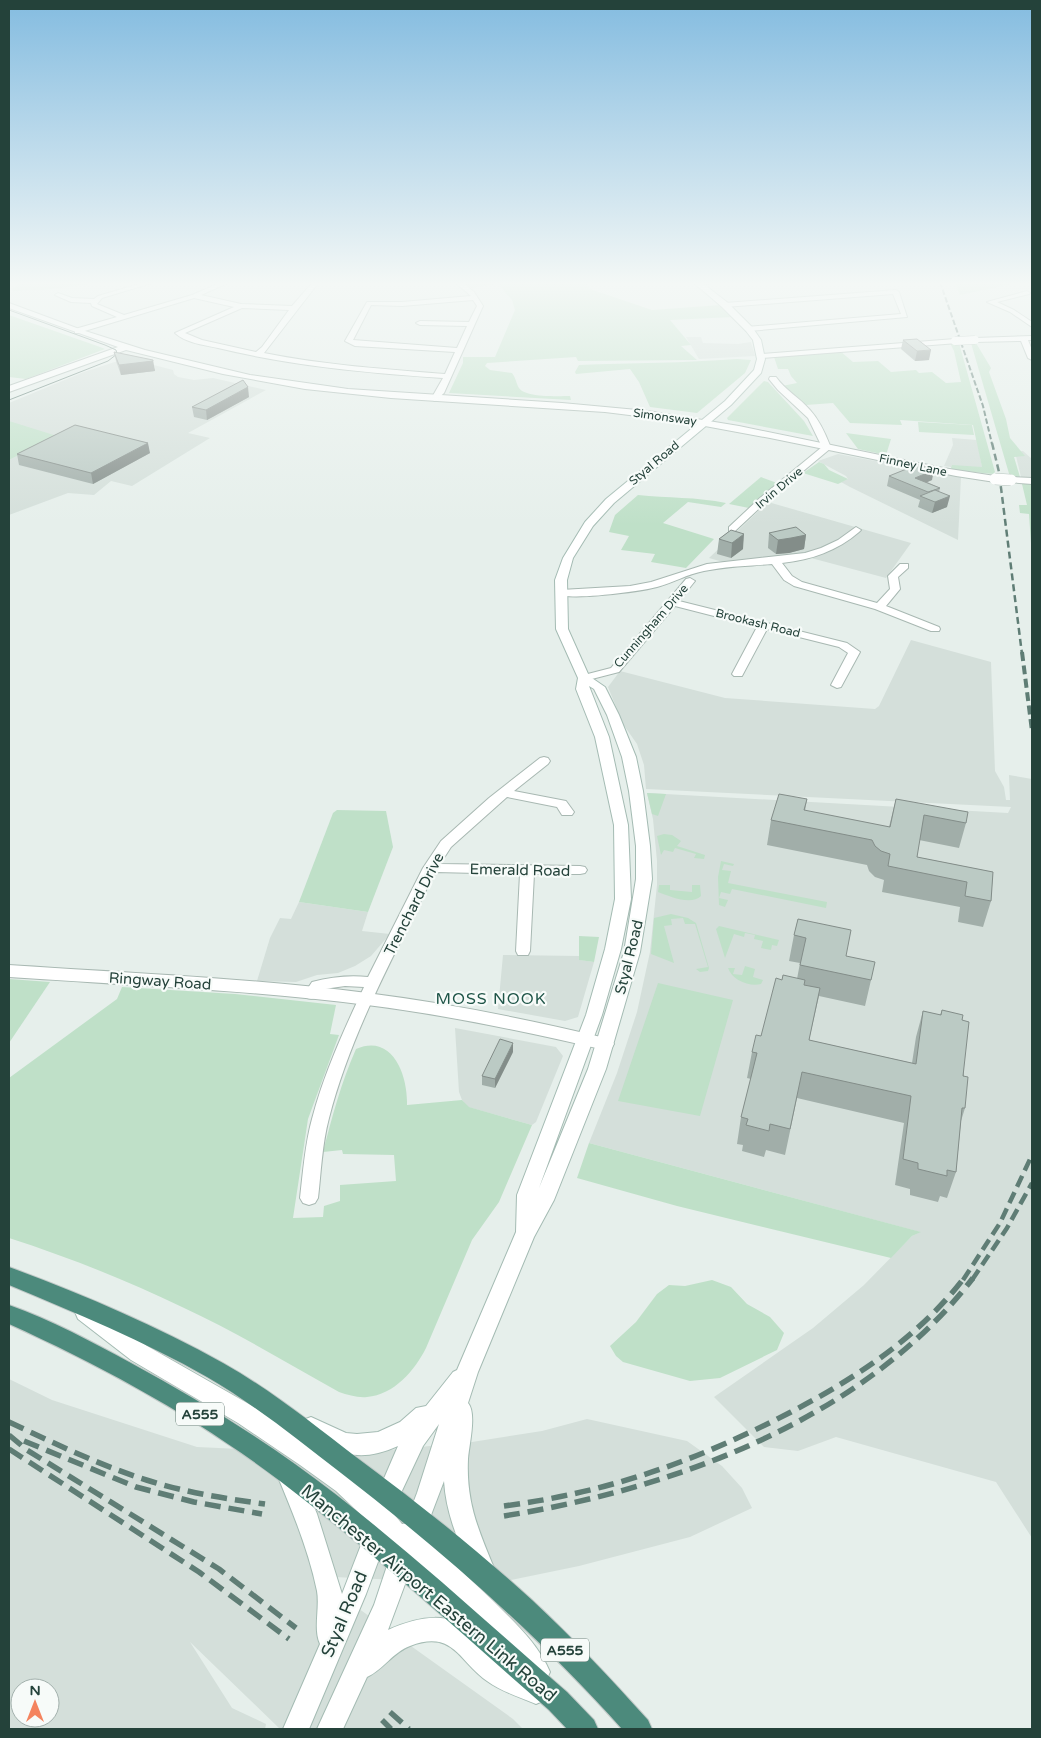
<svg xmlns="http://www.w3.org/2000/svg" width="1041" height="1738" viewBox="0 0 1041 1738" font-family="'Varela Round',sans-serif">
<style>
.built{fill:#d4dfda;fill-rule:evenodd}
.green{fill:#bfe0c8}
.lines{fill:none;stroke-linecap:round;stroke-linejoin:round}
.minor-casing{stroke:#a8b8b2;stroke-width:2}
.tertiary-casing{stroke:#a8b8b2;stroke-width:2}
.secondary-casing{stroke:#a4bbb3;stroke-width:2}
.trunk-casing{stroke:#c2cac8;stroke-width:2}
.minor{fill:#fff;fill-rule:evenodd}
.tertiary{fill:#fff;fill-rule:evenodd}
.secondary{fill:#fff;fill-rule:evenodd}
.trunk{fill:#4c8a7c;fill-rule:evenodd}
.tram{stroke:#5f7d75;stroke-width:1}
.rail-far4{stroke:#5f7d75;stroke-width:2;stroke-dasharray:5.5 2.5;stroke-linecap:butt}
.rail-far3{stroke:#5f7d75;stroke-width:2.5;stroke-dasharray:7 4;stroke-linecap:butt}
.rail-far2{stroke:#5f7d75;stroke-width:4;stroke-dasharray:9 4.5;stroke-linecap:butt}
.rail-far1{stroke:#5f7d75;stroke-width:4.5;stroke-dasharray:12 6;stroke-linecap:butt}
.rail{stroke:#5f7d75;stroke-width:5.5;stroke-dasharray:16 8;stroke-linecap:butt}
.minor-bridge-casing{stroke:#a8b8b2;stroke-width:9;stroke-linecap:butt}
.tertiary-bridge-casing{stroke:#a8b8b2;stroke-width:12;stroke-linecap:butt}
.minor-bridge{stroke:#fff;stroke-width:8}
.tertiary-bridge{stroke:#fff;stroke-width:11}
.wall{fill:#a1aea9}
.shaded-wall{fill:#838d89}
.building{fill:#bbcac4;stroke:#838d89}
.labels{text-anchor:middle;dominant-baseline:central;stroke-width:4.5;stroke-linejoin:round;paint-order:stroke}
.far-street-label{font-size:12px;fill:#24423a;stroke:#f7fbf9}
.shield{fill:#f7fbf9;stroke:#637a73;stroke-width:1}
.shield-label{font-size:14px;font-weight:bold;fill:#24423a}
.street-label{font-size:15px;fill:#24423a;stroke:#f7fbf9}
.neighbourhood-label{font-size:16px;letter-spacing:1px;fill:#1f5548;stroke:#f7fbf9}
.near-street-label{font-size:18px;fill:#24423a;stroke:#f7fbf9}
</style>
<rect width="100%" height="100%" fill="#e6efeb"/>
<!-- built -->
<g class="built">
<polygon points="686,337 701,337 703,343 738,344 751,342 755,356 699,359"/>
<polygon points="127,358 173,370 174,374 178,377 194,380 213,378 266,390 188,433 210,438 132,486 111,481 94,495 68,493 9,515 9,460 56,436 9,424 9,403 84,372"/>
<polygon points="952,438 977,440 983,472 944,466 953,445"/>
<polygon points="1023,451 1032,459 1032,483 1021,477 1015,452"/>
<polygon points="838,454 961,477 958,540 850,487 841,482 848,479 846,476 818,461"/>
<polygon points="768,502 911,543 886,578 811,558 723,562 709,558"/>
<polygon points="911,640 991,662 995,771 1004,787 1006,800 1010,800 1009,775 1032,779 1032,1538 996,1482 836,1437 798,1451 764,1447 714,1397 813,1328 864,1285 912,1236 920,1232 589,1143 617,1073 637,1012 650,952 657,885 657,861 653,819 647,793 1008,813 1011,807 646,789 644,765 637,744 623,724 608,687 620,671 725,698 875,709 879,706"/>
<polygon points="299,902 368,912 362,931 390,934 371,956 355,966 338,973 317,975 296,982 257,981 270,938 280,918 291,919"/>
<polygon points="503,955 579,956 580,960 594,962 578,1017 565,1021 498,1009"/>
<polygon points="455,1028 556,1047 563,1056 536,1122 532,1125 468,1107 462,1100 459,1092"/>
<path d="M 9,1379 L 52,1400 L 197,1447 L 346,1454 L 472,1442 L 542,1431 L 587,1419 L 687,1441 L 722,1466 L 742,1488 L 752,1508 L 690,1537 L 579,1566 L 511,1580 L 439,1582 L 313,1576 L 513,1719 L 523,1729 L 280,1729 L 190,1642 L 232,1708 L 266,1724 L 265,1729 L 9,1729 ZM 20,1688 L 50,1688 L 50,1718 L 20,1718 Z"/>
</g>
<!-- green -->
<g class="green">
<polygon points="15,282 106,282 52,289 14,291 12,289 17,285"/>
<path d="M 464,282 L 585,282 L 590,289 L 652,310 L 721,305 L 734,317 L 670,320 L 691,345 L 681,346 L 697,360 L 578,361 L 576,357 L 487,363 L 485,366 L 490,370 L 512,373 C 516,378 516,383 519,388 C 526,398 559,396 570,396 L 571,400 L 449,393 L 463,363 L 463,357 L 495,357 L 515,310 L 512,300 L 498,284 L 472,288 Z"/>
<polygon points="955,282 1022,282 960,295"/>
<polygon points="9,315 100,347 105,349 26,379 9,377"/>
<polygon points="950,343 959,343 995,472 993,474 954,470 951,468 952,465 982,467 973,425 900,420 902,425 850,423 833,403 806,405 782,386 797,383 791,376 788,369 778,369 774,357 840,351 853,362 878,361 891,372 916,370 919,373 932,372 946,383 961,382 954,351"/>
<polygon points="971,343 976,343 991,368 989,372 1006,419 1010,438 1025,456 1014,457 1020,477 1010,477"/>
<path d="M 737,359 L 751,360 L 745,373 L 697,413 L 650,407 L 639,382 L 630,369 L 576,374 L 575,372 L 579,365 C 632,363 684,363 737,359 Z"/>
<polygon points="764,381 768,382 804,421 813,436 728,420 727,418"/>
<polygon points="9,421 57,436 9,460"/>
<polygon points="918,422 972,425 974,435 919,432"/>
<polygon points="846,433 891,439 886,455 858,449"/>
<polygon points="819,462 824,464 829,470 848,479 838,484 803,473"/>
<polygon points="761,477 777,483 749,508 729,504"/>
<polygon points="1022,484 1032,484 1032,558 1029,514 1020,513 1019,505 1027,505"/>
<path d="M 638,495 C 667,498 697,497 726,503 L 721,507 L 688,502 L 663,523 L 714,539 L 686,568 L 651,562 L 655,554 L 621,550 L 629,536 L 609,532 L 615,515 Z"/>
<polygon points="647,793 666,794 658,816 652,814"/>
<polygon points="337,810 386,811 393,847 368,912 299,902 333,813"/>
<polygon points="664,834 672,835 681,841 677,846 705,855 704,859 694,858 696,854 675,848 673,852 664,850 661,855 657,836"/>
<polygon points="721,861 734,864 733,866 724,864 722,870 731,871 728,883 827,902 826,908 732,889 730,894 721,892 719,898 728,900 725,907 719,905 718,877"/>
<path d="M 659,885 L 670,885 L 670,890 L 692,892 L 692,885 L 700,885 L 701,896 C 691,906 669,896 658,892 Z"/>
<polygon points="671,914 688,918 696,923 709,968 708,971 700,972 696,969 708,967 695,924 685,924 683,918 671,919 672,925 664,926 674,963 651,954 654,918"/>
<polygon points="719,926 779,940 777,946 772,945 771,950 761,948 763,941 754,939 755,935 745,933 744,937 734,934 725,958 716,929"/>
<polygon points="579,936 599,937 594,962 579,960"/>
<path d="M 745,966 L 755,969 L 753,977 L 763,980 L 761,984 C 749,987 732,980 728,968 L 735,968 L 733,974 L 742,975 Z"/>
<polygon points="9,979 50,982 9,1043"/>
<polygon points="658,983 733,1000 700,1116 618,1101"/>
<path d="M 122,987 L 235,994 L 336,1005 L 330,1034 L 339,1035 L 308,1119 L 293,1218 L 323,1217 L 324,1206 L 340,1201 L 340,1185 L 396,1181 L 394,1155 L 343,1154 L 342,1150 L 323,1152 C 332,1117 341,1083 356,1049 C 393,1033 408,1076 407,1105 L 462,1100 L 469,1107 L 532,1125 L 499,1202 L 472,1240 L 426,1348 C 415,1370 394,1395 367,1397 C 358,1398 348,1395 339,1392 C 287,1363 236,1332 182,1307 C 126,1280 68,1257 9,1238 L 9,1078 L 117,999 Z"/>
<polygon points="589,1143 921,1232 912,1236 891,1258 677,1206 577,1178"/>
<polygon points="712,1280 731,1287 747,1304 770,1317 784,1333 777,1350 720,1378 690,1381 623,1362 616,1356 610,1346 636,1322 657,1294 669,1285 685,1286"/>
</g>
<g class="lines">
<defs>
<g id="minor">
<path d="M 146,282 L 155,282 L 102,298 L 97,304 L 124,315 L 192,295 L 222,282 L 230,282 L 201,295 L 241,304 L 292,306 L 313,282 L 319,282 L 264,353 C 324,365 384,369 445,374 L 455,352 L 355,346 L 345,341 L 367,302 L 402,302 L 471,296 L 455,282 L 462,282 L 474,292 L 483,306 L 444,393 L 435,401 L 431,399 L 443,378 C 367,373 292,366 218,348 C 204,345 186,343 175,333 L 234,307 L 194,298 L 78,333 L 75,333 L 75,329 L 117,317 L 92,306 L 91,303 L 71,302 L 55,295 L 58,293 L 72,298 L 94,299 L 98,296 ZM 473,300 L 477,306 L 469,322 L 420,321 L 416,323 L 420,325 L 467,326 L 457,348 L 353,340 L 371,305 L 402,306 ZM 242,308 L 289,310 L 262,347 L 256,352 L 202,340 L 185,333 Z"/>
<path d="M 695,282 L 713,282 C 709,285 699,285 695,282 Z"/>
<polygon points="896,290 899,292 907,317 749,331 746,331 746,327 901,314 893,294 725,307 722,305 725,303"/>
<polygon points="1027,291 1030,293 1029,294 997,302 1014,310 1032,322 1032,327 1010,312 987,302"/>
<polygon points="1032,336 1032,340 1028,340 1032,350 1032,360 1028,358 1021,341 975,342 971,340 975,338"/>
<polygon points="955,339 958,339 958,343 761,358 757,356 761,354"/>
<path d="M 770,377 L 776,377 C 785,390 800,398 810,410 C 820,421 826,435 831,448 L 766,502 L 735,531 L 729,531 L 729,527 L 760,498 L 822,447 L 808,418 L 778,390 L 769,379 Z"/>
<path d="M 856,527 L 861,530 L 859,532 C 837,551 811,560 782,563 L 792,576 L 802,582 L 877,603 L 890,589 L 888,576 L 900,564 L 908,564 L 908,568 L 898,577 L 900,589 L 886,606 L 939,627 L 940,629 L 939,631 L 931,631 L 875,609 L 794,586 L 784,580 L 772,564 C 749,566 726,566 704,571 C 687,574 673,583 657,587 C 642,591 565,602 556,593 L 561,590 L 630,586 L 651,582 L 707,564 L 805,553 L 821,548 L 838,540 Z"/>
<polygon points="690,578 695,581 679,601 847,643 860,652 841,687 837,688 831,685 848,653 839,647 767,629 742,676 734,676 732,674 757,627 675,606 619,672 584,681 580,680 578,678 580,676 611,668 686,579"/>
<path d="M 544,757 L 548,758 L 550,761 L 548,764 L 514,791 L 566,801 L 574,812 L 572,815 L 562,815 L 557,807 L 507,797 L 451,847 L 440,864 L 580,866 L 585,867 L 587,870 L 585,873 L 580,874 L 534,874 L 530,951 L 528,955 L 518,955 L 516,951 L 520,874 L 435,872 C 396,952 351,1032 329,1118 C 322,1144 321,1172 318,1198 L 315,1203 L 309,1205 L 303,1203 L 300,1198 C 303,1172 305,1144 312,1119 C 324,1073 344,1030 364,987 L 345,986 L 324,989 C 317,994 317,1001 307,998 L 304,994 L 312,982 C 331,977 349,975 368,977 L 423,868 L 441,841 L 489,798 L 540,758 Z"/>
</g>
<g id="tertiary">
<polygon points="9,303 82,330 145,350 250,375 348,389 562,403 648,411 739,426 943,468 995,476 1000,479 995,482 956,476 770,438 678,421 605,412 391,398 305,389 223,374 126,350 9,392 9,386 118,347 9,308"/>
<polygon points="1011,477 1032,478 1032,484 1008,482 1006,480"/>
<path d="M 9,965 C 128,973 248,978 367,993 C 447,1003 526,1019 605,1038 L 611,1039 L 614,1044 L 611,1049 L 605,1050 C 526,1032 447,1015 367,1005 C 248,990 129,985 9,977 Z"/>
</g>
<path id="secondary" d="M 693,282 L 701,282 L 728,303 L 752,327 L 761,340 L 765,359 L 761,373 L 731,405 L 614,503 L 593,526 L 573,558 L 567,580 L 568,629 L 589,676 L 605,687 L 619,715 L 636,757 L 643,791 L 650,846 L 652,879 L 640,952 L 606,1069 L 554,1200 L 534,1237 L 478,1372 L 468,1403 C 477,1413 469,1445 468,1459 C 466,1502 478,1529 494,1568 L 491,1577 L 482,1580 L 473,1577 C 460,1545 446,1515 444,1481 L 423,1536 C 447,1557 469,1578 492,1600 C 513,1621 538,1643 550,1672 L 545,1682 L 549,1691 L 545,1700 L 536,1704 C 520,1697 502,1692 487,1681 C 459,1662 454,1629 410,1646 C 393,1652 383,1670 367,1677 L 343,1729 L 317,1729 L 374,1605 L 388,1563 L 385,1543 L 366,1594 L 309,1729 L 283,1729 L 320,1644 C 313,1629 320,1608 317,1591 C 309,1552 293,1513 278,1477 L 282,1469 L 290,1466 L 298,1469 L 317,1514 L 342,1594 L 368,1527 L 372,1525 L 336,1491 L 300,1465 L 238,1423 L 131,1360 L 78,1319 L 75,1312 L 78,1305 L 85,1303 L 92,1305 L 147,1346 L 254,1407 L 316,1449 L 352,1475 L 376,1497 L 398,1446 C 358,1464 340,1453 303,1436 L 300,1428 L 303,1420 L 311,1417 L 346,1433 L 357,1434 L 378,1432 L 400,1422 L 416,1408 L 426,1406 L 453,1372 L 457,1370 L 516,1232 L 517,1195 L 586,1015 L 605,949 L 615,899 L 614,825 L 595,737 L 576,689 L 578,678 L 556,629 L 555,580 L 563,558 L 585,522 L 606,499 L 725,401 L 754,370 L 757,359 L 753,340 L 746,331 L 722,307 ZM 589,686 L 594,689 L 607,715 L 622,757 L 629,791 L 636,846 L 636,879 L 624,952 L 588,1069 L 539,1188 L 602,1015 L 621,949 L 631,899 L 628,825 L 609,737 ZM 439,1424 L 417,1493 L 405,1524 L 402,1524 L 392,1512 L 423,1446 ZM 414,1560 C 453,1593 491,1630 521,1672 C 502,1663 492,1649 478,1635 C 451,1610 419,1616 388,1630 Z"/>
<g id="trunk">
<path d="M 9,1267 C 82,1294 155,1325 223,1363 C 271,1390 313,1424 356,1457 C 417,1502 476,1549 532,1600 C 573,1638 611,1679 648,1720 L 652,1729 L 622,1729 C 537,1634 442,1551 341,1473 C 297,1439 255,1405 207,1377 C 144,1341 76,1313 9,1285 Z"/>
<path d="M 9,1305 C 52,1320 92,1342 131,1363 C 188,1394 243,1427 295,1464 C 391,1533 478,1615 567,1692 L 594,1720 L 598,1729 L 567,1729 L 549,1710 C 461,1633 374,1553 280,1481 C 197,1418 104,1367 9,1324 Z"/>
</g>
</defs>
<!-- minor casing -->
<use href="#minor" class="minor-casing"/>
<!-- tertiary casing -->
<use href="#tertiary" class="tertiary-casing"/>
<!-- secondary casing -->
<use href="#secondary" class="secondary-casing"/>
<!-- trunk casing -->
<use href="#trunk" class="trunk-casing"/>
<!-- minor -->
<use href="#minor" class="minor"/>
<!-- tertiary -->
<use href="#tertiary" class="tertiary"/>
<!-- secondary -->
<use href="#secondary" class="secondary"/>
<!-- trunk -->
<use href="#trunk" class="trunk"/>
<!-- tram -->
<polyline class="tram" points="9,310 105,345 116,350 117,354 108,361 9,400"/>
<!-- rail-far4 -->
<polyline class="rail-far4" points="940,282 983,406 992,444"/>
<!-- rail-far3 -->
<polyline class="rail-far3" points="992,443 999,472 1022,654"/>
<!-- rail-far2 -->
<polyline class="rail-far2" points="1022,652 1032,731"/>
<!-- rail-far1 -->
<g class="rail-far1">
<polyline points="963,1280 1000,1223 1032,1155"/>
<polyline points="972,1280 1007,1228 1032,1183"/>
</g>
<!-- rail -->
<g class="rail">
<path d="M 9,1422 C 56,1444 103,1467 153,1482 C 189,1493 227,1499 265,1504"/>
<polyline points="9,1435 27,1450 219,1569 296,1628"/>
<polyline points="24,1441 136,1487 194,1502 262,1514"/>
<polyline points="9,1449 199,1572 289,1639"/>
<path d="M 504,1506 C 610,1492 696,1461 791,1412 C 856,1378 919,1337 964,1278"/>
<path d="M 504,1516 C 674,1489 865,1419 973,1278"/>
<polyline points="390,1712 409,1729"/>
<polyline points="382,1720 391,1729"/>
</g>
<defs>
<polyline id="minor-bridge" points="955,341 975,340"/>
<polyline id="tertiary-bridge" points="995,479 1011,480"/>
</defs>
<!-- minor-bridge casing -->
<use href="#minor-bridge" class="minor-bridge-casing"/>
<!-- tertiary-bridge casing -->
<use href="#tertiary-bridge" class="tertiary-bridge-casing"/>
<!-- minor-bridge -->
<use href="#minor-bridge" class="minor-bridge"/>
<!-- tertiary-bridge -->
<use href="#tertiary-bridge" class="tertiary-bridge"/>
</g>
<!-- wall -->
<g class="wall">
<polygon points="903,340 929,360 915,361 901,349"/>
<polygon points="114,352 155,369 155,371 121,375 116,361"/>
<polygon points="249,397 207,420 194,417 192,407"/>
<polygon points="150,453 93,484 19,465 17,454"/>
<polygon points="889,476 932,480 927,482 940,488 939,492 947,507 932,513 918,507 920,500 887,486"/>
<polygon points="731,530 743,549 731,558 717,554 719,539"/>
<polygon points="769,533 806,535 804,549 789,553 776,554 768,548"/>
<polygon points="807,799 805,811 889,827 896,799 966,823 959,848 919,840 917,857 993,872 991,901 983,927 958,922 960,907 882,892 884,880 875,877 869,871 867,865 767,845 771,820"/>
<polygon points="798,919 846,956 871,980 865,1006 819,996 809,1040 912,1063 916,1037 923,1011 940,1015 942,1010 962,1020 965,1108 961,1121 956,1172 947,1198 940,1196 938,1202 910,1195 910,1189 895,1185 904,1123 797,1098 785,1155 766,1150 764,1157 742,1151 743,1145 737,1144 741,1117 751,1079 747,1078 752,1052 761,1036 782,980 797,979 800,963 789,961 794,935"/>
<polygon points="513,1052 495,1088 482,1085 482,1076"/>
</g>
<!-- shaded-wall -->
<g class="shaded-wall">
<polygon points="931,350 929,360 915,361 917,351"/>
<polygon points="153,360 155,371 121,375 119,365"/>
<polygon points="248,387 249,397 207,420 206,410"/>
<polygon points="148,443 150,453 93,484 91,473"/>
<polygon points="934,470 932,480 916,487 915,478"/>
<polygon points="950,496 947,507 932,513 935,502"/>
<polygon points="744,534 743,549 731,558 732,543"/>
<polygon points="806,535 804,549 789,553 776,554 778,540"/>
<polygon points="513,1043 513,1052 495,1088 495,1079"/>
</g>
<!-- building -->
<g class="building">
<polygon points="917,339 931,350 917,351 903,340"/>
<polygon points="114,352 153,360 153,361 119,365"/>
<polygon points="243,380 248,387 206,410 192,407"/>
<polygon points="75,425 148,443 91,473 17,454"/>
<polygon points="919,464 934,470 915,478 940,488 928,492 889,476"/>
<polygon points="935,490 950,496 935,502 920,496"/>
<polygon points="796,527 806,535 791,538 778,540 769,533"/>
<polygon points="731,530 744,534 732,543 719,539"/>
<polygon points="779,794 807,799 804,810 890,827 896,799 968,812 966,823 924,815 917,857 993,872 991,901 965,896 967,882 888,866 890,854 881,851 875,846 872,840 771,820"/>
<polygon points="798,919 851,930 846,956 875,962 871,980 800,965 806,938 794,935"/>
<polygon points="783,975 805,980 804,985 820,988 809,1040 916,1064 923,1011 941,1015 942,1010 963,1015 962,1020 969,1022 963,1076 968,1077 965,1108 962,1108 956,1172 947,1170 947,1176 918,1169 918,1163 903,1159 911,1096 802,1072 790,1129 770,1124 769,1131 746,1125 748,1119 741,1117 757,1053 752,1052 756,1035 761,1036 776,978 782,980"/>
<polygon points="500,1039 513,1043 495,1079 482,1076"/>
</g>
<!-- sky -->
<linearGradient id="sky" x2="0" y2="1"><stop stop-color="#84bce0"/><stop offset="0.54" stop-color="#f4f8f6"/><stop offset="1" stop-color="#f4f8f6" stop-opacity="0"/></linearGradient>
<rect width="1041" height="525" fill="url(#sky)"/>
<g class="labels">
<!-- far-street labels -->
<g class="far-street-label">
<text transform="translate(665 417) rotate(8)">Simonsway</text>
<text transform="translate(654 463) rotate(-40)">Styal Road</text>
<text transform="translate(913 465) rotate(12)">Finney Lane</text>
<text transform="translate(779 488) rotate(-40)">Irvin Drive</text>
<text transform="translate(758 623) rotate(14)">Brookash Road</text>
<text transform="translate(651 626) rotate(-49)">Cunningham Drive</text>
</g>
<!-- shield labels -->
<g class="shield">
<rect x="176" y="1402.5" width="48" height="23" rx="4"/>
<rect x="541" y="1638.5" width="48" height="23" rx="4"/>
</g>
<g class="shield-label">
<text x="200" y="1414">A555</text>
<text x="565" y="1650">A555</text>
</g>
<!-- street labels -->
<g class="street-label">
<text transform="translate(520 870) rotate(1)">Emerald Road</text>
<text transform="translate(414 904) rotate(-63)">Trenchard Drive</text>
<text transform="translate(629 957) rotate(-76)">Styal Road</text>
<text transform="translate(160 981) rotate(4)">Ringway Road</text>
</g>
<!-- neighbourhood labels -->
<g class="neighbourhood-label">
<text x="491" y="999">MOSS NOOK</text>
</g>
<!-- near-street labels -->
<g class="near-street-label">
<text transform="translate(429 1593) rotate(40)">Manchester Airport Eastern Link Road</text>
<text transform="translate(344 1614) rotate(-67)">Styal Road</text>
</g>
</g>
<!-- border -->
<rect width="1041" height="1738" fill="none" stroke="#24423a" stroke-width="20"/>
<!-- north arrow -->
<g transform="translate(35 1703)"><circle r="24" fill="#f7fbf9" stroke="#a3b1ad"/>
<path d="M0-4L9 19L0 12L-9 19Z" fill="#f4845f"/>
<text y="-8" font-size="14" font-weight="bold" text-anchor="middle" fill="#24423a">N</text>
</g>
</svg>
